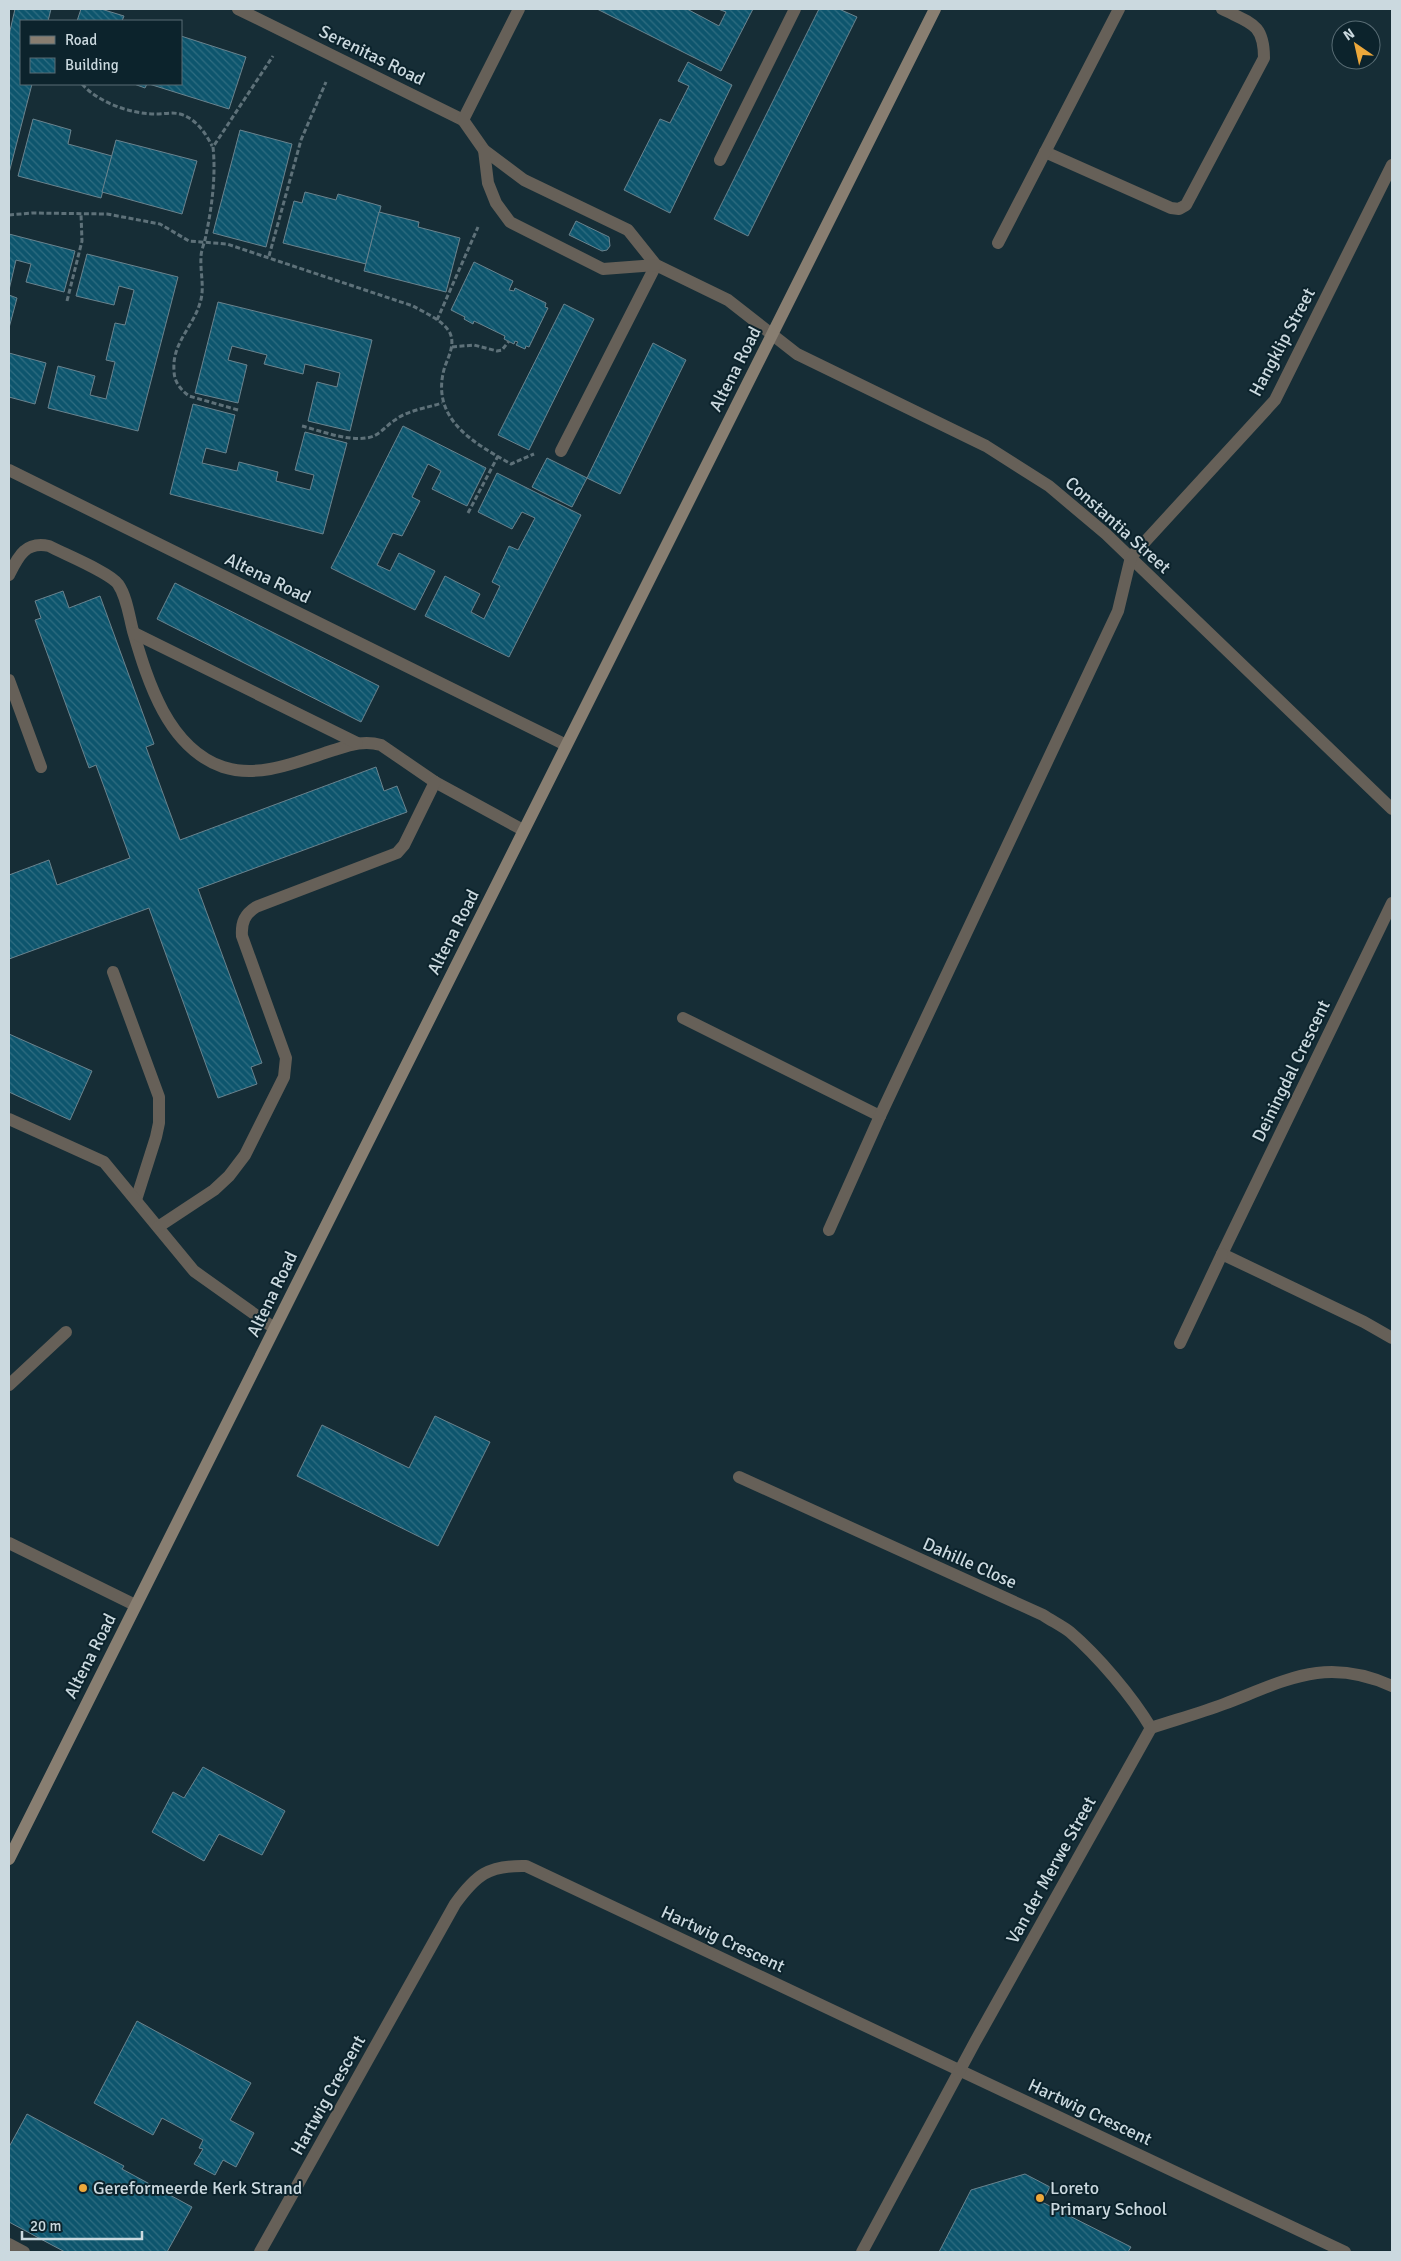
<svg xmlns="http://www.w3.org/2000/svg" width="1401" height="2261" viewBox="0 0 1401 2261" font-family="Signika,sans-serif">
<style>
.building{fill:url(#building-back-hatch);stroke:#6a838e}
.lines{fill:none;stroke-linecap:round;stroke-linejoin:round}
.path{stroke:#5e7179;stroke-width:3;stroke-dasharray:5 2.5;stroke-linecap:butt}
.lane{stroke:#666058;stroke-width:12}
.street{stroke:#666058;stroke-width:12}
.secondary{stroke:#887e71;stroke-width:12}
.poi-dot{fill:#eda83b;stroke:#0c232c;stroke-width:2}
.labels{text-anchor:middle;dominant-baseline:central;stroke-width:4;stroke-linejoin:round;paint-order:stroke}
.street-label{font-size:18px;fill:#cbd9df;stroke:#0c232c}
.poi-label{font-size:18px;fill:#cbd9df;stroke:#0c232c;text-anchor:start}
</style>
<defs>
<pattern id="building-back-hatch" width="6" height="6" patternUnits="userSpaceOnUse" patternTransform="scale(1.25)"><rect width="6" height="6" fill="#0d556d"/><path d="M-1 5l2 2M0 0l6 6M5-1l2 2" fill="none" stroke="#2f6d81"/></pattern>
</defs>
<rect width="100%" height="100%" fill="#162d36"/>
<!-- building -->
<g class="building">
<polygon points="15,9 51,9 48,21 21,21 21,84 32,84 9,173 9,35"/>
<polygon points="81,9 101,9 124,16 122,21 77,21"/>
<polygon points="597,9 687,9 719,26 726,12 718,9 753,9 721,71"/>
<polygon points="819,9 839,9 857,17 748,236 714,219"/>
<polygon points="181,36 246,57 229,109 149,84 181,84"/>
<polygon points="688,62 732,85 670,213 624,190 660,119 670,123 689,86 678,81"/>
<polygon points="134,84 147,84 145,88"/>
<polygon points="33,119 71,130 68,144 112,156 101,198 18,176"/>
<polygon points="240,130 292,144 266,247 213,233"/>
<polygon points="116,140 197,161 182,214 102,192"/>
<polygon points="305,192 336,200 338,194 381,206 366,264 283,243 294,201 302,203"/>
<polygon points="379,212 419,222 418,227 460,238 446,292 364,271"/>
<polygon points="576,221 609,237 610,246 607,250 602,251 569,235"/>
<polygon points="9,234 75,251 64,292 26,282 31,264 16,260 9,290"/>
<polygon points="87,254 178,277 138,431 48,408 58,366 95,376 90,395 106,399 115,362 106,360 115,323 125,325 134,290 119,286 114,305 76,296"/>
<polygon points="474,262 513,281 509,290 514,291 515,288 546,303 545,307 548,308 529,347 526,346 525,349 516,345 518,342 515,341 514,344 504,339 505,336 474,321 473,324 464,319 465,317 451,310"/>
<polygon points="9,295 17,298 9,328"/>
<polygon points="218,302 372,340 350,431 308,421 317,382 337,387 340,373 305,364 303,374 264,364 267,355 232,346 228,360 247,365 238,403 195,393"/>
<polygon points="564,304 594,319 529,450 498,435"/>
<polygon points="653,343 686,360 620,494 587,478"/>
<polygon points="9,353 46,363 35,404 9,397"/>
<polygon points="193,404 235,415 226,453 206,448 202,463 237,471 239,462 278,472 276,481 310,490 314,475 295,470 305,432 347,443 323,534 170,494"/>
<polygon points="403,426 486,468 467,506 432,489 441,471 428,464 412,497 420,501 402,536 393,533 377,565 390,571 399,553 435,571 415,610 331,568"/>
<polygon points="547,458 587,478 572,507 532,487"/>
<polygon points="497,473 581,515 509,657 425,616 445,576 480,594 471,612 484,619 500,586 492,582 509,546 518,550 535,518 522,512 512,529 478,512"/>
<polygon points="175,583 379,686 361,722 157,619"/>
<polygon points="63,591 69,608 100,596 154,744 146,747 180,840 376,767 384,791 397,786 407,812 198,889 262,1063 251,1067 257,1084 218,1098 149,908 9,959 9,875 49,860 57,885 130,858 96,765 89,768 35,620 41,618 35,601"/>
<polygon points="9,1034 92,1071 70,1120 9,1092"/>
<polygon points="435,1416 490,1442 438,1546 297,1476 322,1425 409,1468"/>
<polygon points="203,1767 285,1811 262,1855 219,1834 204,1861 152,1832 173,1792 184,1798"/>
<polygon points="137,2021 251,2083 230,2120 254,2133 236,2167 223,2160 215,2175 194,2164 203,2149 199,2148 203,2140 162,2118 153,2135 94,2103"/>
<polygon points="27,2114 124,2166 122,2169 192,2207 167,2252 65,2252 9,2222 9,2147"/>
<polygon points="1025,2174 1050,2187 1042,2202 1131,2247 1128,2252 939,2252 971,2190"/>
</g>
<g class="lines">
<!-- path -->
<g class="path">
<path d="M 82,84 C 99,103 131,114 156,114 C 164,114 172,112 180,114 C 195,118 206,133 212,146"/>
<path d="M 9,215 L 32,213 L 107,214 L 160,224 L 189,241 L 227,244 L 413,306 C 425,313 443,320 450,333 C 455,344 449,356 445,366 C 429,418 472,442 511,464 L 534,454"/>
<polyline points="269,256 301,140 326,82"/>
<polyline points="67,301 82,241 81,214"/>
<polyline points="437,320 478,227"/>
<polyline points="452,347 474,345 497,351 502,350 509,341"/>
<path d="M 238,410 L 189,396 C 180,389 174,382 174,370 C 172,343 193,327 200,303 C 205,288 200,273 201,257 C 201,250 205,242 206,235 C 212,207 216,175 213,147 L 273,56"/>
<path d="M 302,426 C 321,431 347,441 366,438 C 379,437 385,426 395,420 C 408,410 427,408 442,403"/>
<polyline points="468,513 498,456"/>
</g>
<!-- lane -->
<g class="lane">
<polyline points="720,160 795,9"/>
<polyline points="561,451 656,265"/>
<polyline points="9,470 566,745"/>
<path d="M 9,575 C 18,557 25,541 49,546 C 64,554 109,572 118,584 C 127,597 129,616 133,631 C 148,682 168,748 223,767 C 260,779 299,761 334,750 C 350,745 364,740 381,745 L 435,782 L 523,830"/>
<polyline points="134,633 357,743"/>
<polyline points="9,680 41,767"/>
<polyline points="113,972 159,1097 159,1123 156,1137 136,1200"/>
<polyline points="9,1119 104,1162 194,1271 274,1328"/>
<path d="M 158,1227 L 214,1190 L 229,1176 L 245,1155 L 284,1077 L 286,1058 L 242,936 C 241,922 245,914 256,907 L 397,853 L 404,845 L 435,782"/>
<polyline points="9,1385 66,1332"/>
<polyline points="9,1543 135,1605"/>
<polyline points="9,2244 24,2252"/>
</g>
<!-- street -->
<g class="street">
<polyline points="238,9 463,120"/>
<polyline points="519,9 463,120 484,150 524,180 628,230 656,265 728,300 797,354 986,446 1049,486 1106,534 1392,809"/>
<polyline points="484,150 488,183 496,203 510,222 603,269 656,265"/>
<path d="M 1045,152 L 1171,208 L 1179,209 L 1186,205 L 1264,58 C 1264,23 1250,23 1222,9"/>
<polyline points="998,243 1119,9"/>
<polyline points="1392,903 1222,1254 1364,1322 1392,1338"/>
<polyline points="683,1018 880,1116"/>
<polyline points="829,1230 880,1116 1118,611 1131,557 1275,400 1392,165"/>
<polyline points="1180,1343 1222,1254"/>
<path d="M 739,1477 L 1043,1615 C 1052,1621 1062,1626 1070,1632 C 1098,1656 1132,1696 1151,1728"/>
<path d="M 260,2252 L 455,1904 C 476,1875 488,1865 526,1866 L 1345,2252"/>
<path d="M 862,2252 L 975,2042 L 1151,1728 C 1175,1720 1200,1713 1224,1704 C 1287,1680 1325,1656 1392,1686"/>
</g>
<!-- secondary -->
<polyline class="secondary" points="9,1859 935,9"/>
</g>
<!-- markers -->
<g class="poi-dot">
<circle cx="83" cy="2188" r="5"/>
<circle cx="1040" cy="2198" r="5"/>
</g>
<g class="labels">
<!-- street labels -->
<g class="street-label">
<text transform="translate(372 55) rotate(26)">Serenitas Road</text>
<text transform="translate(1282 342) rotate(-62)">Hangklip Street</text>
<text transform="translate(735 369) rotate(-63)">Altena Road</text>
<text transform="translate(1118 525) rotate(42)">Constantia Street</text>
<text transform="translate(268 578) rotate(26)">Altena Road</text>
<text transform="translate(453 932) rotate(-63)">Altena Road</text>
<text transform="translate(1291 1071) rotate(-64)">Deiningdal Crescent</text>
<text transform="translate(272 1294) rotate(-64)">Altena Road</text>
<text transform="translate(970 1563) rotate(24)">Dahille Close</text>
<text transform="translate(90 1656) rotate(-63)">Altena Road</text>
<text transform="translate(1051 1870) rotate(-61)">Van der Merwe Street</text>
<text transform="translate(723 1939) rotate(25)">Hartwig Crescent</text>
<text transform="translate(328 2095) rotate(-61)">Hartwig Crescent</text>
<text transform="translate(1090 2112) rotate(25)">Hartwig Crescent</text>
</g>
<!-- poi labels -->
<g class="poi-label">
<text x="93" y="2188">Gereformeerde Kerk Strand</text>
<text x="1050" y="2188">Loreto<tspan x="1050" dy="21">Primary School</tspan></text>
</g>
</g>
<!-- border -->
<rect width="1401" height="2261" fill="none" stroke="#cbd9df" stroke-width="20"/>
<!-- legend -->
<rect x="20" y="20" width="162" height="65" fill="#0c232c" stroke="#586c74"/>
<rect x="30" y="36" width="25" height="8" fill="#887e71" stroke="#586c74"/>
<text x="65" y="45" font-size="15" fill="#cbd9df">Road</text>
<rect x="30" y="58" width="25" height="15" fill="url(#building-back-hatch)" stroke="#586c74"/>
<text x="65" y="70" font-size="15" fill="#cbd9df">Building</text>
<!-- north arrow -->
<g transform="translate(1356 45) rotate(326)"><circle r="24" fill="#0c232c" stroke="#586c74"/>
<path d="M0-4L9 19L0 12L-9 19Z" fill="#eda83b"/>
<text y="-8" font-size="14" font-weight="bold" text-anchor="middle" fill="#cbd9df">N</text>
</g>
<!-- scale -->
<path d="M22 2231v8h120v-8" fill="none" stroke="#cbd9df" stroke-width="2.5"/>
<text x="30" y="2231" font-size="15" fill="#cbd9df" stroke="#0c232c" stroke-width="4" paint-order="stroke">20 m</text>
</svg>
